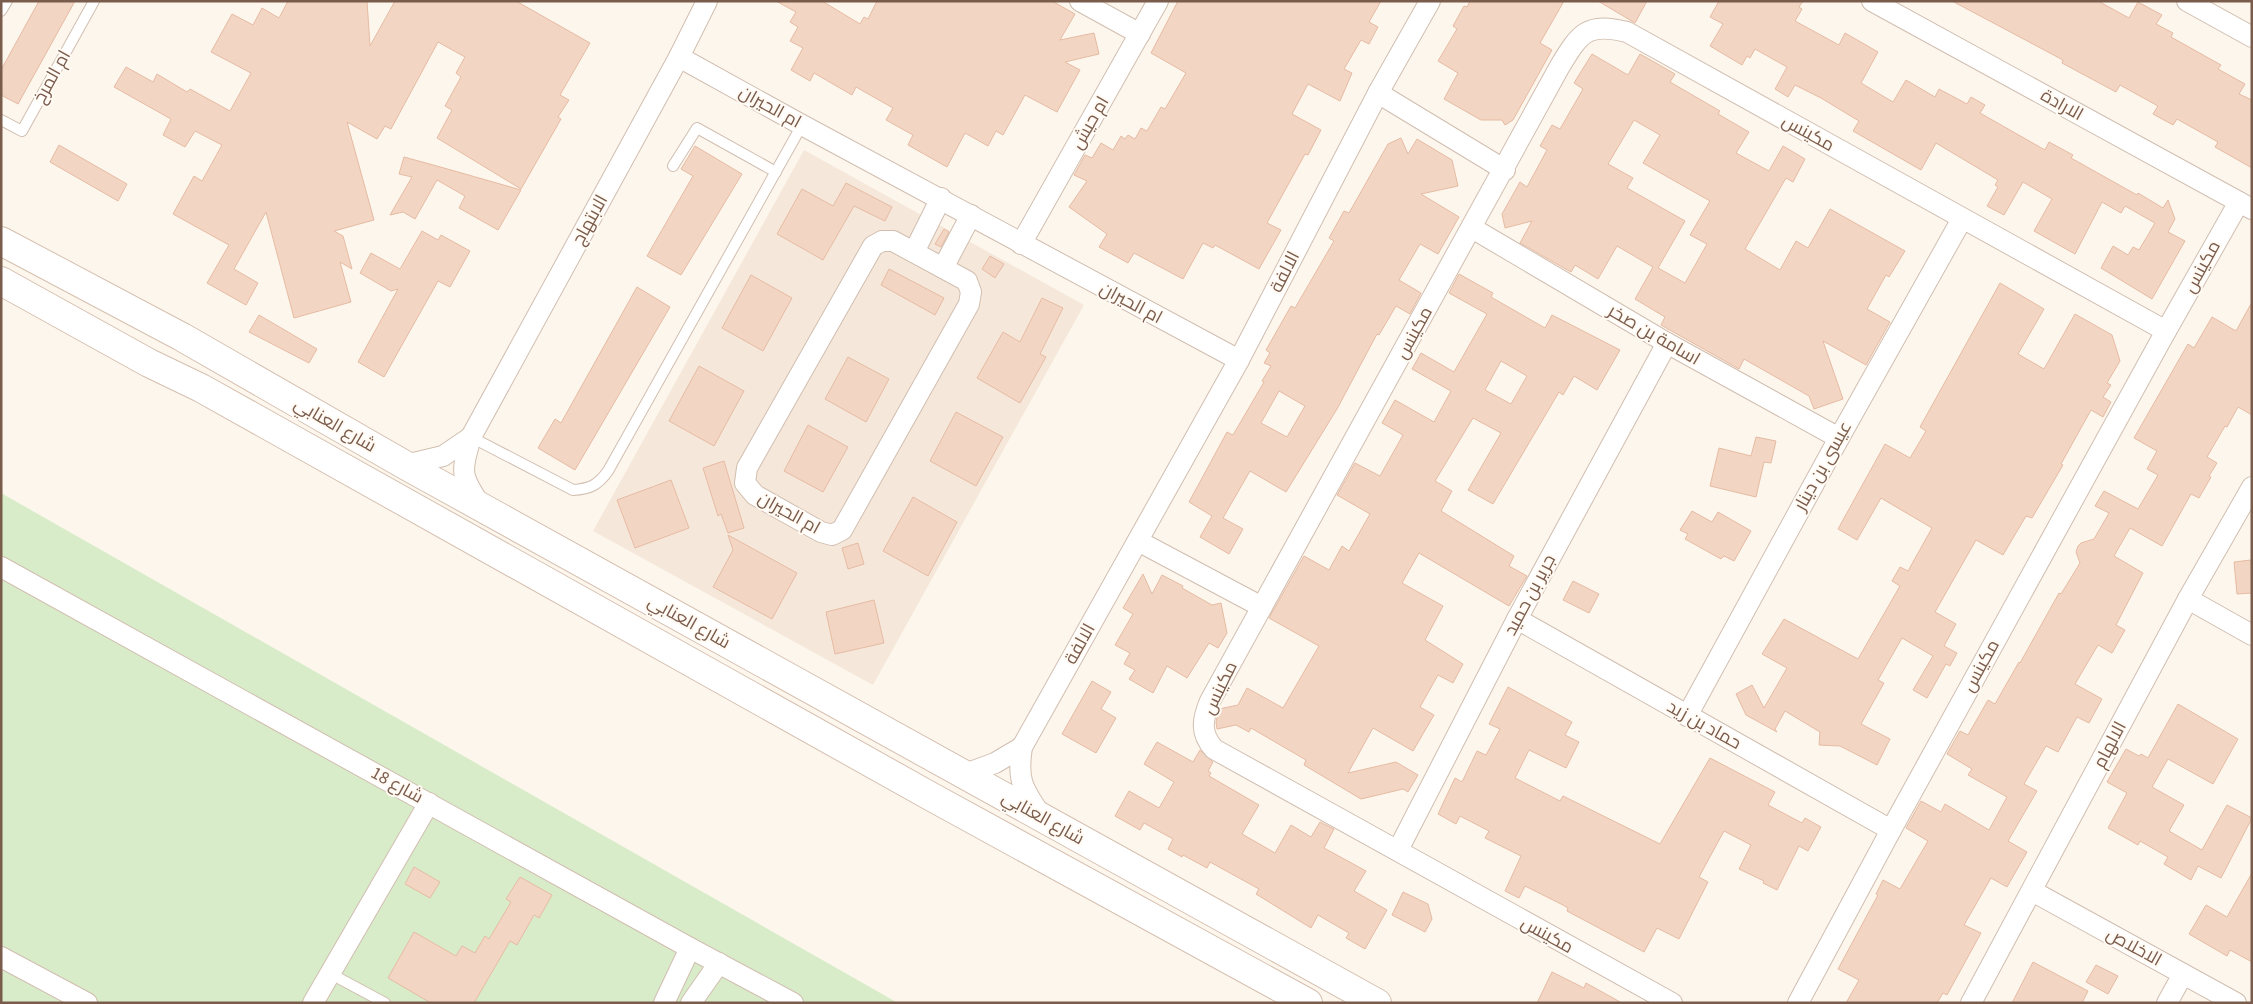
<svg xmlns="http://www.w3.org/2000/svg" width="2253" height="1004" viewBox="0 0 2253 1004" font-family="'Source Sans 3',Cairo,sans-serif">
<style>
.residential{fill:#f5e8da}
.green{fill:#d8ecc9}
.building{fill:#f3d5c3;stroke:#e6bba3;fill-rule:evenodd}
.lines{fill:none;stroke-linecap:round;stroke-linejoin:round}
.lane-casing{stroke:#d1beb0;stroke-width:12}
.street-casing{stroke:#d1beb0;stroke-width:22}
.secondary-casing{stroke:#d6c0b0;stroke-width:30}
.lane{stroke:#fff;stroke-width:10}
.street{stroke:#fff;stroke-width:20}
.secondary{stroke:#fff;stroke-width:28}
.labels{text-anchor:middle;dominant-baseline:central;stroke-width:4;stroke-linejoin:round;paint-order:stroke}
.street-label{font-size:18px;fill:#7a5c4d;stroke:#fffaf3}
</style>
<rect width="100%" height="100%" fill="#fdf6ec"/>
<!-- residential -->
<polygon class="residential" points="804,150 1084,305 873,685 593,531"/>
<!-- green -->
<polygon class="green" points="1,493 898,1003 1,1003"/>
<!-- building -->
<g class="building">
<polygon points="39,1 75,1 18,104 1,95 1,70"/>
<polygon points="288,1 367,1 370,46 395,1 516,1 590,43 560,95 569,100 558,117 561,119 521,189 437,138 452,110 445,106 461,77 456,73 465,57 438,42 391,129 385,126 377,139 347,122 374,220 334,231 343,236 352,269 340,262 351,302 294,318 266,212 234,269 258,283 246,305 207,283 229,245 173,214 194,176 202,181 222,145 195,131 185,147 163,135 171,119 114,87 126,67 153,82 157,74 187,92 190,89 230,111 251,73 211,52 232,14 253,25 262,8 279,18"/>
<polygon points="776,1 822,1 860,24 864,17 868,19 877,1 1052,1 1075,14 1060,40 1094,33 1099,54 1065,62 1080,70 1057,112 1025,95 1003,135 996,131 988,146 965,133 947,167 908,145 913,135 886,120 893,108 856,87 852,95 814,73 810,81 791,70 803,48 790,41 798,27 790,22 796,12"/>
<polygon points="1178,1 1381,1 1369,22 1378,27 1369,44 1361,40 1344,69 1352,73 1340,101 1308,84 1292,114 1321,130 1308,155 1305,154 1267,223 1281,230 1259,269 1215,245 1213,248 1203,243 1183,279 1134,253 1128,263 1099,247 1107,234 1069,207 1087,181 1074,175 1085,155 1092,158 1101,143 1113,150 1121,136 1125,139 1128,135 1135,139 1141,128 1147,131 1161,107 1165,109 1186,73 1151,53"/>
<polygon points="1470,1 1564,1 1540,43 1552,50 1513,120 1505,125 1502,120 1481,120 1444,99 1458,73 1438,61 1457,29 1453,26 1464,6 1467,7"/>
<polygon points="1598,1 1647,1 1635,23"/>
<polygon points="1719,1 1803,1 1799,7 1802,9 1795,21 1839,45 1845,33 1878,52 1861,83 1893,102 1906,80 1935,97 1939,89 1967,104 1971,97 1985,105 1980,113 2045,150 2049,142 2073,155 2071,158 2137,195 2138,193 2163,208 2168,200 2175,219 2168,232 2185,241 2152,299 2101,268 2113,246 2128,255 2133,247 2139,250 2155,223 2125,206 2121,213 2102,202 2075,254 2034,231 2052,199 2023,182 2004,215 1987,206 1998,187 1995,185 1998,180 1936,143 1921,170 1853,131 1859,121 1821,98 1795,85 1788,97 1775,89 1787,67 1755,49 1750,58 1747,56 1742,65 1710,46 1723,24 1710,17"/>
<polygon points="1952,1 2098,1 2129,18 2138,2 2162,15 2156,24 2173,33 2171,37 2221,65 2218,69 2245,84 2239,94 2252,100 2252,168 2215,147 2218,142 2177,119 2173,125 2153,114 2158,106 2120,85 2116,92 2062,63 2063,60"/>
<path d="M 1592,54 L 1628,75 L 1640,54 L 1675,74 L 1670,82 L 1720,111 L 1718,114 L 1749,132 L 1736,153 L 1769,171 L 1783,146 L 1805,159 L 1793,182 L 1786,178 L 1745,249 L 1780,270 L 1796,241 L 1808,248 L 1830,209 L 1905,251 L 1889,277 L 1886,275 L 1867,309 L 1890,322 L 1866,365 L 1823,341 L 1843,399 L 1814,409 L 1809,396 L 1744,359 L 1739,369 L 1661,325 L 1665,317 L 1635,299 L 1653,267 L 1617,246 L 1598,279 L 1575,265 L 1571,272 L 1520,243 L 1532,221 L 1505,228 L 1502,214 L 1520,182 L 1527,187 L 1547,150 L 1540,146 L 1552,125 L 1560,129 L 1583,89 L 1574,83 ZM 1634,120 L 1660,135 L 1643,163 L 1710,201 L 1690,235 L 1707,244 L 1685,283 L 1658,268 L 1685,221 L 1627,188 L 1633,178 L 1608,164 Z"/>
<path d="M 1401,138 L 1408,154 L 1417,139 L 1452,160 L 1458,186 L 1421,194 L 1459,217 L 1438,254 L 1420,244 L 1399,280 L 1421,293 L 1410,314 L 1396,306 L 1379,335 L 1377,334 L 1337,409 L 1286,492 L 1250,471 L 1223,518 L 1243,529 L 1229,554 L 1200,537 L 1212,516 L 1189,502 L 1227,432 L 1233,435 L 1264,382 L 1262,381 L 1271,366 L 1264,363 L 1270,353 L 1266,350 L 1291,306 L 1295,308 L 1334,241 L 1329,238 L 1344,211 L 1349,213 L 1388,144 ZM 1279,391 L 1305,406 L 1287,437 L 1261,423 Z"/>
<polygon points="59,145 127,184 118,201 50,162"/>
<polygon points="695,146 742,174 681,275 647,256 693,176 681,169"/>
<polygon points="404,157 444,168 521,190 498,230 459,208 465,196 437,180 415,219 403,212 390,215 412,177 399,174"/>
<polygon points="846,183 892,207 885,221 854,206 823,260 777,234 802,189 833,206"/>
<polygon points="944,229 949,232 941,247 935,244"/>
<polygon points="422,231 438,240 441,235 470,251 450,287 438,281 384,377 358,362 398,289 391,291 360,273 371,253 400,269"/>
<polygon points="990,256 1004,264 995,278 982,269"/>
<polygon points="889,269 944,298 935,315 881,285"/>
<path d="M 1459,274 L 1493,293 L 1491,297 L 1545,328 L 1552,315 L 1620,350 L 1597,390 L 1574,376 L 1563,395 L 1559,392 L 1493,504 L 1468,490 L 1501,433 L 1473,418 L 1435,481 L 1452,491 L 1441,511 L 1514,556 L 1509,566 L 1527,576 L 1509,606 L 1419,553 L 1402,583 L 1443,606 L 1425,640 L 1463,664 L 1453,683 L 1438,675 L 1420,707 L 1434,715 L 1413,751 L 1373,728 L 1348,773 L 1396,762 L 1418,775 L 1408,792 L 1403,789 L 1361,799 L 1304,765 L 1306,760 L 1251,728 L 1249,732 L 1236,725 L 1217,729 L 1216,722 L 1219,709 L 1238,705 L 1247,688 L 1283,708 L 1319,646 L 1269,618 L 1304,556 L 1329,570 L 1342,546 L 1349,551 L 1370,514 L 1337,495 L 1355,463 L 1380,476 L 1403,435 L 1382,423 L 1395,400 L 1434,422 L 1451,391 L 1412,369 L 1421,353 L 1454,372 L 1487,314 L 1449,293 ZM 1501,361 L 1527,376 L 1511,404 L 1485,390 Z"/>
<polygon points="751,275 792,298 763,351 722,328"/>
<polygon points="2000,283 2044,309 2018,354 2044,369 2075,314 2112,335 2120,361 2107,383 2111,385 2103,397 2111,402 2103,417 2091,410 2061,464 2063,465 2032,518 2026,516 2003,555 1976,540 1935,612 1956,624 1944,646 1957,653 1950,666 1946,664 1927,698 1913,690 1933,656 1902,638 1878,680 1884,683 1861,724 1890,739 1877,765 1840,746 1819,745 1820,732 1785,711 1775,729 1777,732 1746,715 1736,694 1752,685 1764,708 1787,668 1762,654 1784,619 1858,659 1900,586 1892,581 1900,567 1908,571 1932,528 1881,498 1857,540 1838,529 1885,444 1910,458 1926,431 1920,427"/>
<polygon points="637,287 670,307 575,470 538,448 555,419 561,423"/>
<polygon points="1042,298 1063,308 1040,354 1046,357 1020,403 977,378 1003,332 1020,342"/>
<polygon points="2252,302 2252,415 2238,407 2227,427 2225,426 2207,457 2217,463 2209,476 2211,477 2199,498 2191,494 2162,546 2130,528 2114,556 2143,573 2116,625 2125,630 2112,653 2098,645 2075,684 2102,699 2089,723 2077,717 2058,752 2046,746 2024,784 2037,791 2008,841 2027,852 2007,887 1991,878 1964,925 1981,933 1947,995 1943,993 1937,1003 1846,1003 1859,980 1838,969 1878,895 1876,894 1883,880 1900,889 1928,841 1906,828 1921,801 1941,812 1945,804 1989,830 2007,797 1968,775 1972,769 1947,754 1960,731 1968,735 1988,700 1995,704 2019,662 2020,663 2059,593 2061,594 2080,563 2076,552 2078,546 2081,543 2094,539 2109,513 2095,506 2104,491 2138,509 2158,475 2147,469 2157,451 2134,438 2188,344 2194,348 2212,317 2236,331"/>
<polygon points="259,315 317,349 309,363 249,332"/>
<polygon points="848,357 889,379 866,422 825,399"/>
<polygon points="699,366 744,391 714,446 669,421"/>
<polygon points="956,412 1003,437 976,486 930,461"/>
<polygon points="808,425 848,447 823,492 784,471"/>
<polygon points="1756,437 1776,441 1771,463 1764,462 1756,497 1710,486 1719,448 1751,456"/>
<polygon points="724,461 744,528 728,533 721,514 718,516 703,468"/>
<polygon points="671,480 689,528 635,548 617,500"/>
<polygon points="913,497 957,522 928,576 883,551"/>
<polygon points="1692,511 1712,522 1718,512 1751,531 1734,561 1724,556 1721,559 1685,539 1688,534 1680,530"/>
<polygon points="728,535 797,573 772,619 713,587 733,550"/>
<polygon points="858,543 864,564 848,569 842,548"/>
<polygon points="2251,560 2252,593 2237,594 2234,562"/>
<polygon points="1143,574 1152,594 1162,575 1183,586 1182,588 1212,605 1221,603 1227,633 1218,648 1209,643 1187,678 1167,666 1153,693 1129,679 1135,670 1124,664 1130,653 1115,645 1133,614 1123,608"/>
<polygon points="1573,581 1599,594 1589,613 1563,600"/>
<polygon points="874,600 884,643 835,654 826,612"/>
<polygon points="1092,681 1111,692 1101,709 1116,718 1096,753 1062,734"/>
<polygon points="1508,687 1572,722 1565,735 1579,742 1566,768 1529,750 1515,778 1560,801 1563,796 1660,844 1710,758 1775,792 1768,805 1802,823 1805,818 1821,827 1808,851 1799,846 1777,890 1763,883 1764,881 1739,869 1751,845 1724,831 1699,877 1708,882 1679,939 1657,928 1644,952 1567,911 1568,908 1563,905 1525,886 1519,898 1505,891 1521,856 1485,838 1489,831 1460,816 1456,824 1438,814 1455,778 1462,782 1477,751 1486,755 1500,729 1489,724"/>
<polygon points="2178,704 2238,739 2213,784 2168,759 2152,787 2184,805 2169,831 2202,850 2227,805 2252,818 2221,878 2198,866 2191,880 2164,864 2168,857 2140,841 2138,845 2108,828 2127,793 2107,782 2126,749 2139,756 2141,754 2148,758"/>
<polygon points="1157,742 1193,762 1200,750 1213,762 1208,771 1211,773 1209,776 1259,805 1242,834 1275,853 1291,825 1311,837 1320,822 1334,829 1324,848 1366,871 1354,891 1387,910 1365,949 1346,938 1349,933 1318,915 1311,928 1256,894 1259,889 1210,862 1207,868 1183,855 1182,857 1168,849 1173,839 1144,823 1140,830 1115,816 1129,791 1159,808 1174,782 1144,764"/>
<polygon points="414,867 440,882 430,898 405,884"/>
<polygon points="2252,873 2252,962 2230,950 2227,956 2189,934 2206,905 2227,917"/>
<polygon points="520,877 552,895 539,918 534,915 517,945 510,941 474,1003 431,1003 388,978 414,932 456,956 462,946 475,953 485,936 489,939 511,902 506,899"/>
<polygon points="1403,892 1428,904 1432,919 1425,932 1392,915"/>
<polygon points="2033,962 2088,991 2082,1003 2012,1003"/>
<polygon points="2096,965 2118,976 2108,994 2086,982"/>
<polygon points="1552,972 1584,988 1586,983 1622,1003 1537,1003"/>
</g>
<g class="lines">
<defs>
<g id="lane">
<polyline points="1,11 7,1"/>
<polyline points="1,120 22,131 94,1"/>
<polyline points="673,166 697,128 776,172"/>
<path d="M 471,437 L 573,490 C 590,489 598,485 608,471 L 802,125"/>
<polyline points="331,974 385,1003"/>
</g>
<g id="street">
<polyline points="1080,1 1140,34"/>
<polyline points="1872,1 2252,209"/>
<polyline points="2187,1 2252,37"/>
<polyline points="679,57 802,125 1239,360"/>
<polyline points="1378,93 1505,170"/>
<polyline points="1472,228 1667,343 1839,438"/>
<polygon points="882,241 893,241 967,281 971,292 969,304 842,530 832,535 821,532 755,495 745,483 747,468 873,246"/>
<polyline points="1021,244 1158,1"/>
<polyline points="914,252 941,198"/>
<polyline points="943,268 971,215"/>
<polyline points="2166,331 2239,202"/>
<polyline points="405,465 443,456 471,437"/>
<path d="M 481,506 C 460,475 461,473 471,437 L 679,57 L 707,1"/>
<polyline points="1138,541 1262,607"/>
<polyline points="1,567 690,948 793,1003"/>
<polyline points="2188,599 2252,635"/>
<polyline points="1517,619 1891,830"/>
<polyline points="1687,716 1839,438 1962,219"/>
<polyline points="965,774 995,763 1022,747"/>
<path d="M 1040,814 C 1022,788 1017,779 1022,747 L 1239,360 L 1378,93 L 1430,1"/>
<polyline points="1398,850 1517,619 1667,343"/>
<polyline points="2032,891 2236,1003"/>
<polyline points="1,957 87,1003"/>
<polyline points="313,1003 429,803"/>
<polyline points="664,1003 690,948"/>
<polyline points="691,1003 719,963"/>
<path d="M 1672,1003 L 1214,749 C 1200,733 1202,720 1210,701 L 1560,66 C 1580,33 1587,22 1627,32 L 2166,331 L 1891,830 L 1798,1003"/>
<polyline points="1971,1003 2188,599 2252,487"/>
<polyline points="2167,1003 2183,974"/>
</g>
<g id="secondary">
<polyline points="1,241 182,337 405,465 1377,1003"/>
<polyline points="1,281 149,363 201,388 930,796 1308,1003"/>
</g>
</defs>
<!-- lane casing -->
<use href="#lane" class="lane-casing"/>
<!-- street casing -->
<use href="#street" class="street-casing"/>
<!-- secondary casing -->
<use href="#secondary" class="secondary-casing"/>
<!-- lane -->
<use href="#lane" class="lane"/>
<!-- street -->
<use href="#street" class="street"/>
<!-- secondary -->
<use href="#secondary" class="secondary"/>
</g>
<g class="labels">
<!-- street labels -->
<g class="street-label">
<text transform="translate(52 77) rotate(-61)">ام المرخ</text>
<text transform="translate(2062 105) rotate(29)">الارادة</text>
<text transform="translate(770 107) rotate(29)">ام الحيران</text>
<text transform="translate(1090 123) rotate(-60)">ام حيش</text>
<text transform="translate(1808 133) rotate(29)">مكينس</text>
<text transform="translate(590 220) rotate(-61)">الابتهاج</text>
<text transform="translate(2202 267) rotate(-61)">مكينس</text>
<text transform="translate(1285 272) rotate(-63)">الالفة</text>
<text transform="translate(1131 303) rotate(28)">ام الحيران</text>
<text transform="translate(1414 333) rotate(-61)">مكينس</text>
<text transform="translate(1654 335) rotate(30)">اسامة بن صخر</text>
<text transform="translate(335 425) rotate(30)">شارع العنابي</text>
<text transform="translate(1823 466) rotate(-61)">عيسى بن دينار</text>
<text transform="translate(789 513) rotate(29)">ام الحيران</text>
<text transform="translate(1530 595) rotate(-62)">جرير بن حميد</text>
<text transform="translate(689 622) rotate(29)">شارع العنابي</text>
<text transform="translate(1080 644) rotate(-61)">الالفة</text>
<text transform="translate(1981 666) rotate(-61)">مكينس</text>
<text transform="translate(1220 688) rotate(-64)">مكينس</text>
<text transform="translate(1704 725) rotate(29)">حماد بن زيد</text>
<text transform="translate(2110 745) rotate(-62)">الالهام</text>
<text transform="translate(397 785) rotate(29)">شارع 18</text>
<text transform="translate(1043 818) rotate(29)">شارع العنابي</text>
<text transform="translate(1547 935) rotate(29)">مكينس</text>
<text transform="translate(2134 947) rotate(29)">الاخلاص</text>
</g>
</g>
<!-- border -->
<rect width="2253" height="1004" fill="none" stroke="#7a5c4d" stroke-width="5"/>
</svg>
